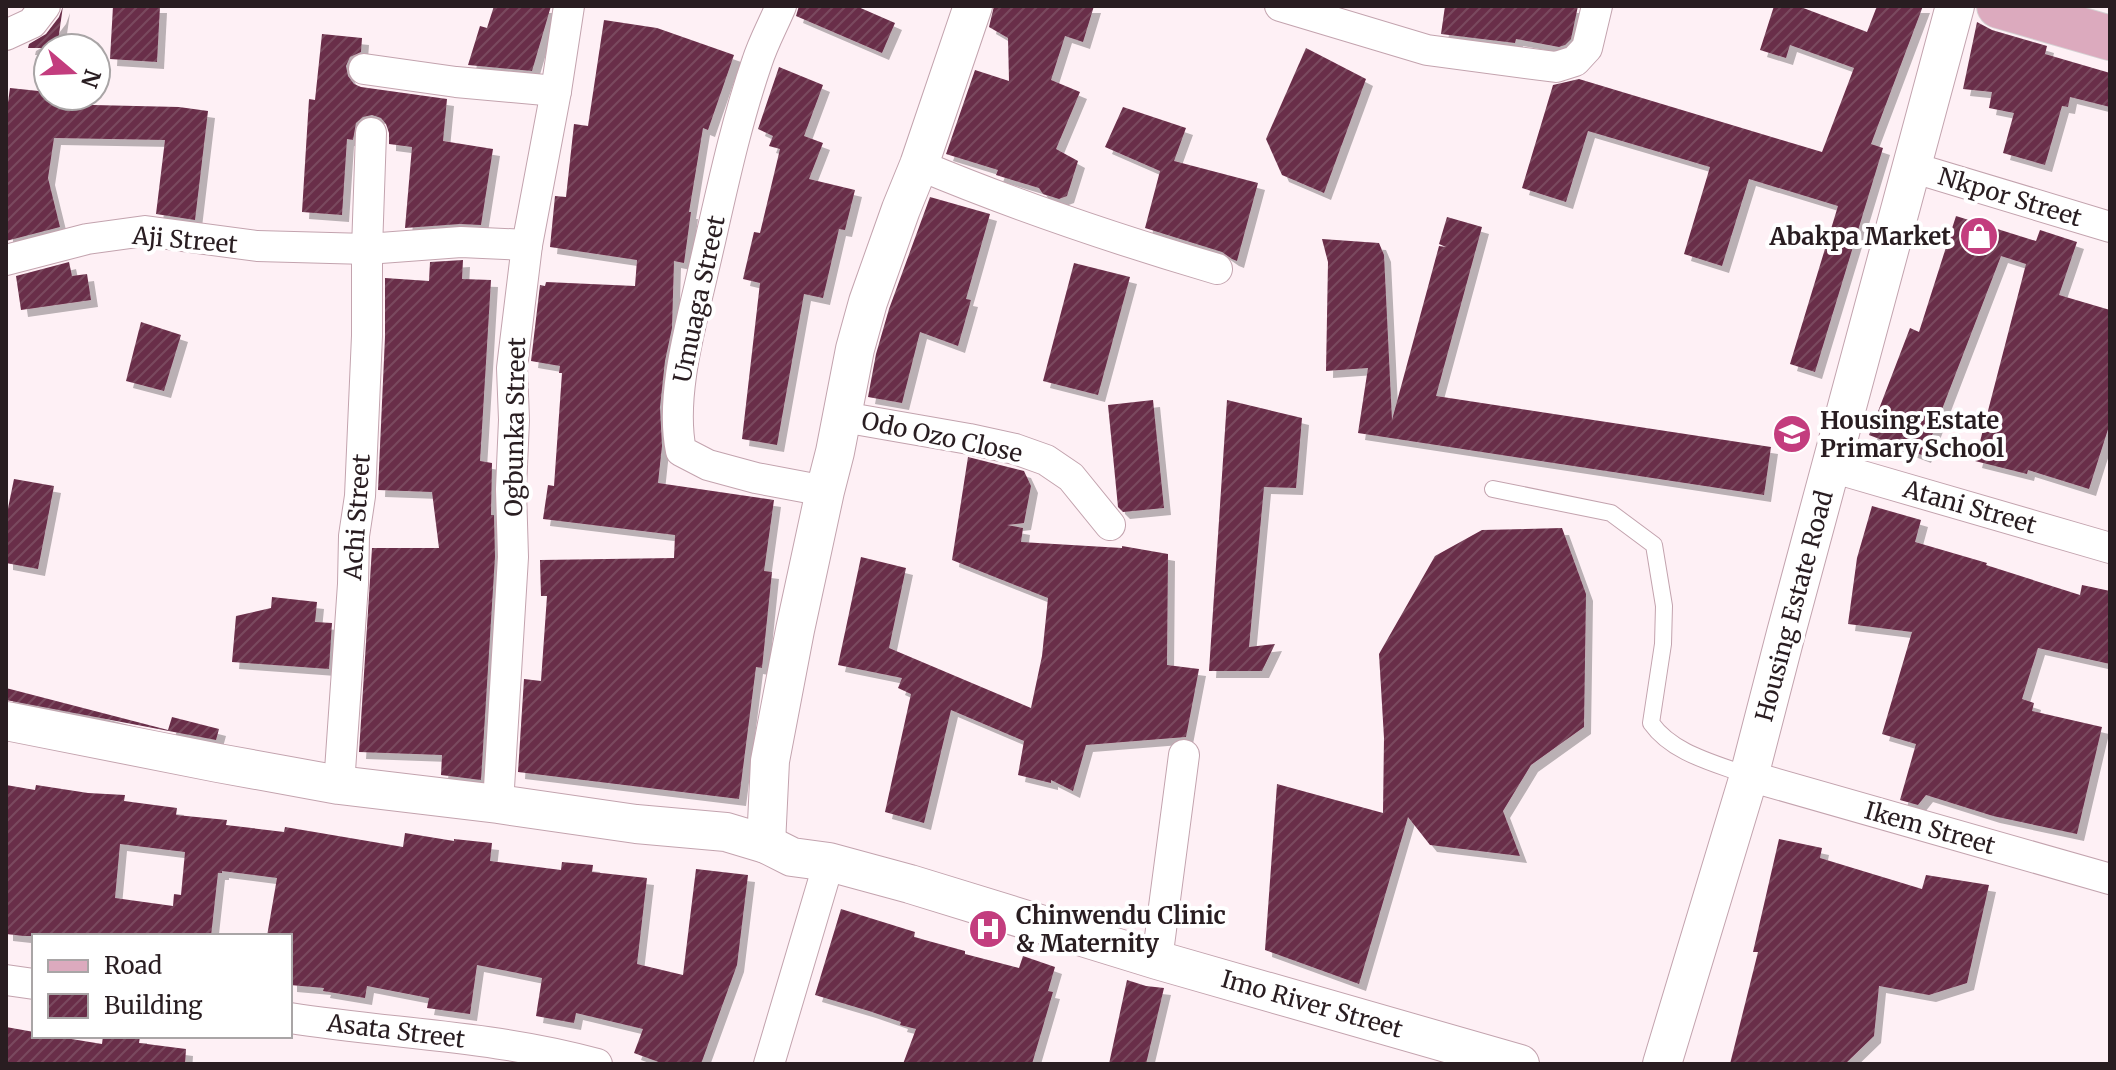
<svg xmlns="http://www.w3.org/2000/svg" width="2116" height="1070" viewBox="0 0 2116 1070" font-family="Merriweather,serif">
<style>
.building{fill:url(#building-hatch);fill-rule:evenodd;filter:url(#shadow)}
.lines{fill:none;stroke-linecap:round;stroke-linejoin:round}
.service-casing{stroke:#c3a3ae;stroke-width:18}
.minor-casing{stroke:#c3a3ae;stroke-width:32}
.tertiary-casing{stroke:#c3a3ae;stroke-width:40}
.primary-casing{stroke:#d4d2d3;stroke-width:46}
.service{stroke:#fff;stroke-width:16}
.minor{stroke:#fff;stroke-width:30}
.tertiary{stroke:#fff;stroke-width:38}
.primary{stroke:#dcaabe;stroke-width:44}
.labels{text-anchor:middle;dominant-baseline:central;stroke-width:8;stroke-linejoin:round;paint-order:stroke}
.street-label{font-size:24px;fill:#291d21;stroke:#fff}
.poi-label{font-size:24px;font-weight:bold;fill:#291d21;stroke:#fff;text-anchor:start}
</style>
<defs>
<pattern id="building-hatch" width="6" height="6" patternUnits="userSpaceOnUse" patternTransform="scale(2)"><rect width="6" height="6" fill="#692d48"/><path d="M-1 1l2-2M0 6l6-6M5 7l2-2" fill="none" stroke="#7a495f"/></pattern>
<filter id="shadow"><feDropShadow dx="7" dy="7" stdDeviation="0" flood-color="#0004"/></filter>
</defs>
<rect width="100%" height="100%" fill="#fef0f5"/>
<!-- building -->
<g class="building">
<polygon points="63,6 57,48 28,48 29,44 46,34 59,17"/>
<polygon points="113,6 160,6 157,62 110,59"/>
<polygon points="494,6 551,6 532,71 468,65 480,26 487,28"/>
<polygon points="799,6 856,6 895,23 882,53 796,16"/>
<polygon points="994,6 1094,6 1083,42 1065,36 1051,80 1080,92 1056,149 1078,161 1067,196 1059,199 1043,194 1039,188 996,175 998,170 946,154 975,70 1009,81 1008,38 989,27"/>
<polygon points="1445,6 1578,6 1571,39 1565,45 1559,47 1516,39 1515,43 1441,34"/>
<polygon points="1774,6 1798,6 1867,32 1877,6 1923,6 1871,144 1883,148 1815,372 1790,364 1838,206 1749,179 1722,266 1684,254 1710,167 1588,131 1566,202 1522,188 1553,85 1579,79 1822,152 1854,68 1790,45 1786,58 1760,50"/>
<polygon points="604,20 657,28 734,55 708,130 703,128 689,212 691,212 684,263 674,261 672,328 665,361 660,407 662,446 658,483 774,500 764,571 772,572 762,668 756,667 739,799 518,772 524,679 541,681 547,596 541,596 540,560 674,558 675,535 543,519 548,485 554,486 562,373 559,373 560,366 531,361 540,285 545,286 546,282 635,286 637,260 550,247 555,196 566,197 574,124 588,126"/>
<polygon points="1977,22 1992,30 2047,46 2045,54 2110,73 2110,107 2070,97 2068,107 2062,106 2045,165 2003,153 2014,113 1989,108 1992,92 1963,89"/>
<polygon points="322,34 362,38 361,52 350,57 346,66 348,76 354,84 361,87 447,99 443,141 493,149 481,225 460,224 405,228 412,147 389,144 389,133 386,124 381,118 372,115 363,117 356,123 353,140 347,139 342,215 302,212 309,99 315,100"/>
<polygon points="1306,48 1366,79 1324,193 1282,175 1266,139"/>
<polygon points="779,67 823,85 804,136 823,143 809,179 855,190 845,230 839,229 823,298 804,294 777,445 742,439 760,283 743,279 754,232 760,233 780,149 769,146 773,136 758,129"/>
<polygon points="10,88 48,92 48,96 51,96 50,104 179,107 208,111 195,220 156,214 165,140 54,138 48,178 60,227 6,241 6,117"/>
<polygon points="1123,107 1186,128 1174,161 1258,183 1237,261 1232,259 1222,252 1145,228 1160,171 1105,147"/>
<polygon points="930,197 990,214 966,299 971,300 958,346 920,332 902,403 868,397 876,354 889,309"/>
<polygon points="1956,216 2036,241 2040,230 2077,242 2059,295 2110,310 2110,423 2089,489 2028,470 2027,474 1975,461 2026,264 2001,256 1924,456 1869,435 1910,328 1919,332"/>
<polygon points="1447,217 1482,227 1436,396 1771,447 1764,495 1358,433 1368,368 1326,371 1328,262 1322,239 1379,243 1384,255 1392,420 1439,246 1446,247 1439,244"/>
<polygon points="463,260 462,279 491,280 480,461 492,463 491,515 494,515 495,557 481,780 441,775 442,755 359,752 372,548 439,548 432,492 378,490 385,337 385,278 429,281 430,262"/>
<polygon points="69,262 72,276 87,274 91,300 21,310 16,276"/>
<polygon points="1074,263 1130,277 1098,395 1043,381"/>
<polygon points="141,322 181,335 164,391 126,381"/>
<polygon points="1153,400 1164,508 1123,512 1118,507 1108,405"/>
<polygon points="1227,400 1302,418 1296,488 1264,487 1249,647 1275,644 1262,671 1209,671"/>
<polygon points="968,457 1024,471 1031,486 1024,523 1007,525 1023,528 1021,542 1122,548 1122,546 1168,554 1167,665 1199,669 1186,737 1086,745 1073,791 1051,780 1051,783 1018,775 1024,741 951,710 924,823 885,812 911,694 898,688 902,678 838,665 861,557 906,568 889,648 1031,708 1042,656 1048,598 952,560"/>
<polygon points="14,479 54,486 38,569 6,563 6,518"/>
<polygon points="1872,506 1921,520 1915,542 1987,563 1986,565 2080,595 2082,585 2110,591 2110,664 2038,648 2022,699 2034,703 2032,711 2102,727 2077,834 1993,816 1926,795 1918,805 1900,800 1916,744 1882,734 1912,632 1848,624 1857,558"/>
<polygon points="1562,528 1586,594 1584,727 1531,765 1503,811 1520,856 1430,845 1408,817 1359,984 1265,950 1277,784 1383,813 1384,738 1379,654 1435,556 1482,530"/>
<polygon points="272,597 317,602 315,622 332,623 329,669 232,662 236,616 271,608"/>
<polygon points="6,688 168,730 172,717 219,729 216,740 6,700"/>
<path d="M 6,785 L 35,790 L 36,785 L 88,793 L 125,795 L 124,801 L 177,808 L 176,815 L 227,820 L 226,825 L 284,832 L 285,827 L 403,847 L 405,833 L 454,841 L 454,839 L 492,843 L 490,861 L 561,870 L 562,862 L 593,865 L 592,872 L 647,878 L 637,964 L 683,975 L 696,869 L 748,875 L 737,965 L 701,1064 L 664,1064 L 634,1053 L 643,1029 L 576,1013 L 574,1023 L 536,1016 L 542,978 L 477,965 L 470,1014 L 427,1008 L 429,998 L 367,986 L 365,998 L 323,991 L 324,988 L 290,985 L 290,936 L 267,936 L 277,878 L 222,871 L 222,873 L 218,873 L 211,936 L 24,936 L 6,934 ZM 120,844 L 185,852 L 181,895 L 174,894 L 173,906 L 115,898 Z"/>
<polygon points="1779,839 1822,848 1820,858 1922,889 1926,875 1989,885 1967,983 1929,995 1879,986 1874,1036 1845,1064 1730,1064 1758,952 1753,952"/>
<polygon points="841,909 915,932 914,937 965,951 965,954 1019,968 1023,956 1055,967 1048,991 1053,992 1032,1064 903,1064 916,1029 900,1025 901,1022 869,1011 815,995"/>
<polygon points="1127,980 1146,986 1164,988 1146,1064 1109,1064"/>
<polygon points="6,1027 34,1032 34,1036 53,1036 102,1044 103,1036 140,1036 139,1043 186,1049 185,1064 6,1064"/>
</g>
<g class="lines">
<defs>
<path id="service" d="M 1493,489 L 1611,513 L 1654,545 L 1664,606 L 1663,644 L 1651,723 C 1673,754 1715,763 1749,776"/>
<g id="minor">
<path d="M 781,6 C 773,25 763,43 757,62 C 733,132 719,204 702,276 C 690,328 670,398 681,451 L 708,465 L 756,478 L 825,491"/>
<polyline points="1280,6 1427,50 1556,67 1575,61 1587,48 1597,6"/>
<polyline points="6,35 32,23 45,6"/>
<polyline points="364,69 456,82 556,91"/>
<path d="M 919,165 C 1017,206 1115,239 1217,269"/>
<polyline points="1911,167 2110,227"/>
<polyline points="6,260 87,239 145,231 257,246 367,249 461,242 527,245"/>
<polyline points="843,417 969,439 1015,449 1046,460 1071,477 1110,525"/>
<polyline points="1831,467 2110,548"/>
<polyline points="1749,776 2110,879"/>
<polyline points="339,785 353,584 354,536 360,496 367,336 367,249 371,133"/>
<polyline points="498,804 513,557 511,489 514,420 512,368 527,245 556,91 569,6"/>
<polyline points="1157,960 1184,755"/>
<polyline points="6,980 34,984"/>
<path d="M 290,1018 C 392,1034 497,1036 597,1064"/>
<polyline points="769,1064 829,862"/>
</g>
<g id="tertiary">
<polyline points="6,721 218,763 339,785 498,804 636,824 726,832 766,844 792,857 829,862 910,884 1157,960 1520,1064"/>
<polyline points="766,844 770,761 795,630 825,491 835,452 855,349 868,302 901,209 919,165 973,6"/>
<polyline points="1662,1064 1749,776 1786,633 1955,6"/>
</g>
<polyline id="primary" points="1999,6 2110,38"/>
</defs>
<!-- service casing -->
<use href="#service" class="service-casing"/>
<!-- minor casing -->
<use href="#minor" class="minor-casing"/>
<!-- tertiary casing -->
<use href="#tertiary" class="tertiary-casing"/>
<!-- primary casing -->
<use href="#primary" class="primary-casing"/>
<!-- service -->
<use href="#service" class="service"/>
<!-- minor -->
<use href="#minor" class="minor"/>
<!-- tertiary -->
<use href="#tertiary" class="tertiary"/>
<!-- primary -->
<use href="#primary" class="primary"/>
</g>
<!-- icons -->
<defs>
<symbol id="shop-disc" viewBox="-11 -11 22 22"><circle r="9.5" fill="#c33d7e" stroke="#fff"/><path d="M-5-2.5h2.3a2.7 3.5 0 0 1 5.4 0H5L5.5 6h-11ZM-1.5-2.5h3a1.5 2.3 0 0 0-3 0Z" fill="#fff"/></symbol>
<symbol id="school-disc" viewBox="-11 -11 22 22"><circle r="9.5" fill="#c33d7e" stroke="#fff"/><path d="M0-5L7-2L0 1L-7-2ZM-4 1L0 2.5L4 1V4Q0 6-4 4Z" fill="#fff"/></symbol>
<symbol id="hospital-disc" viewBox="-11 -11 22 22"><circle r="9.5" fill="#c33d7e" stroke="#fff"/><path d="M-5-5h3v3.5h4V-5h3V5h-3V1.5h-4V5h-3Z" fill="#fff"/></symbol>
</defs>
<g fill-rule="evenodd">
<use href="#shop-disc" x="1957" y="214" width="44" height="44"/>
<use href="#school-disc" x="1770" y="412" width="44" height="44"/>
<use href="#hospital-disc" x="966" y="907" width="44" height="44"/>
</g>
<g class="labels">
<!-- street labels -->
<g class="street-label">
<text transform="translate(2010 197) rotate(17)">Nkpor Street</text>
<text transform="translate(185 240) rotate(5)">Aji Street</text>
<text transform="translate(699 299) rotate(-78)">Umuaga Street</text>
<text transform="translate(515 427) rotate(-89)">Ogbunka Street</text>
<text transform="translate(942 437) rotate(12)">Odo Ozo Close</text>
<text transform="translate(1970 507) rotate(16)">Atani Street</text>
<text transform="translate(357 517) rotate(-86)">Achi Street</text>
<text transform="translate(1794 606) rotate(-75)">Housing Estate Road</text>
<text transform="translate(1930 828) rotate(16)">Ikem Street</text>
<text transform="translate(1312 1004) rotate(16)">Imo River Street</text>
<text transform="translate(396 1031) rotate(7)">Asata Street</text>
</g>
<!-- poi labels -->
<g class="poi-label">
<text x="1951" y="236" text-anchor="end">Abakpa Market</text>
<text x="1820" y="420">Housing Estate<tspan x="1820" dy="28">Primary School</tspan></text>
<text x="1016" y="915">Chinwendu Clinic<tspan x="1016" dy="28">&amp; Maternity</tspan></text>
</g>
</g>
<!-- border -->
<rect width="2116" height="1070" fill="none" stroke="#291d21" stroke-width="16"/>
<!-- legend -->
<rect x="32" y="934" width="260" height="104" fill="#ffffff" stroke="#a9a5a6" stroke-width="2"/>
<rect x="48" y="960" width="40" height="12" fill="#dcaabe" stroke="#a9a5a6" stroke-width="2"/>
<text x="104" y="974" font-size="24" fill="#291d21">Road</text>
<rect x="48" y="994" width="40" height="24" fill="url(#building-hatch)" stroke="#a9a5a6" stroke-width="2"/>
<text x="104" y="1014" font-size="24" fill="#291d21">Building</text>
<!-- north arrow -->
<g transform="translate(72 72) rotate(109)"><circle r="38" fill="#ffffff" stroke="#a9a5a6" stroke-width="2"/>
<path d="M0-6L14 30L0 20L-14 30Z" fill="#c33d7e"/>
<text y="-12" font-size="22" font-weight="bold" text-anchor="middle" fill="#291d21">N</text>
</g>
</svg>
